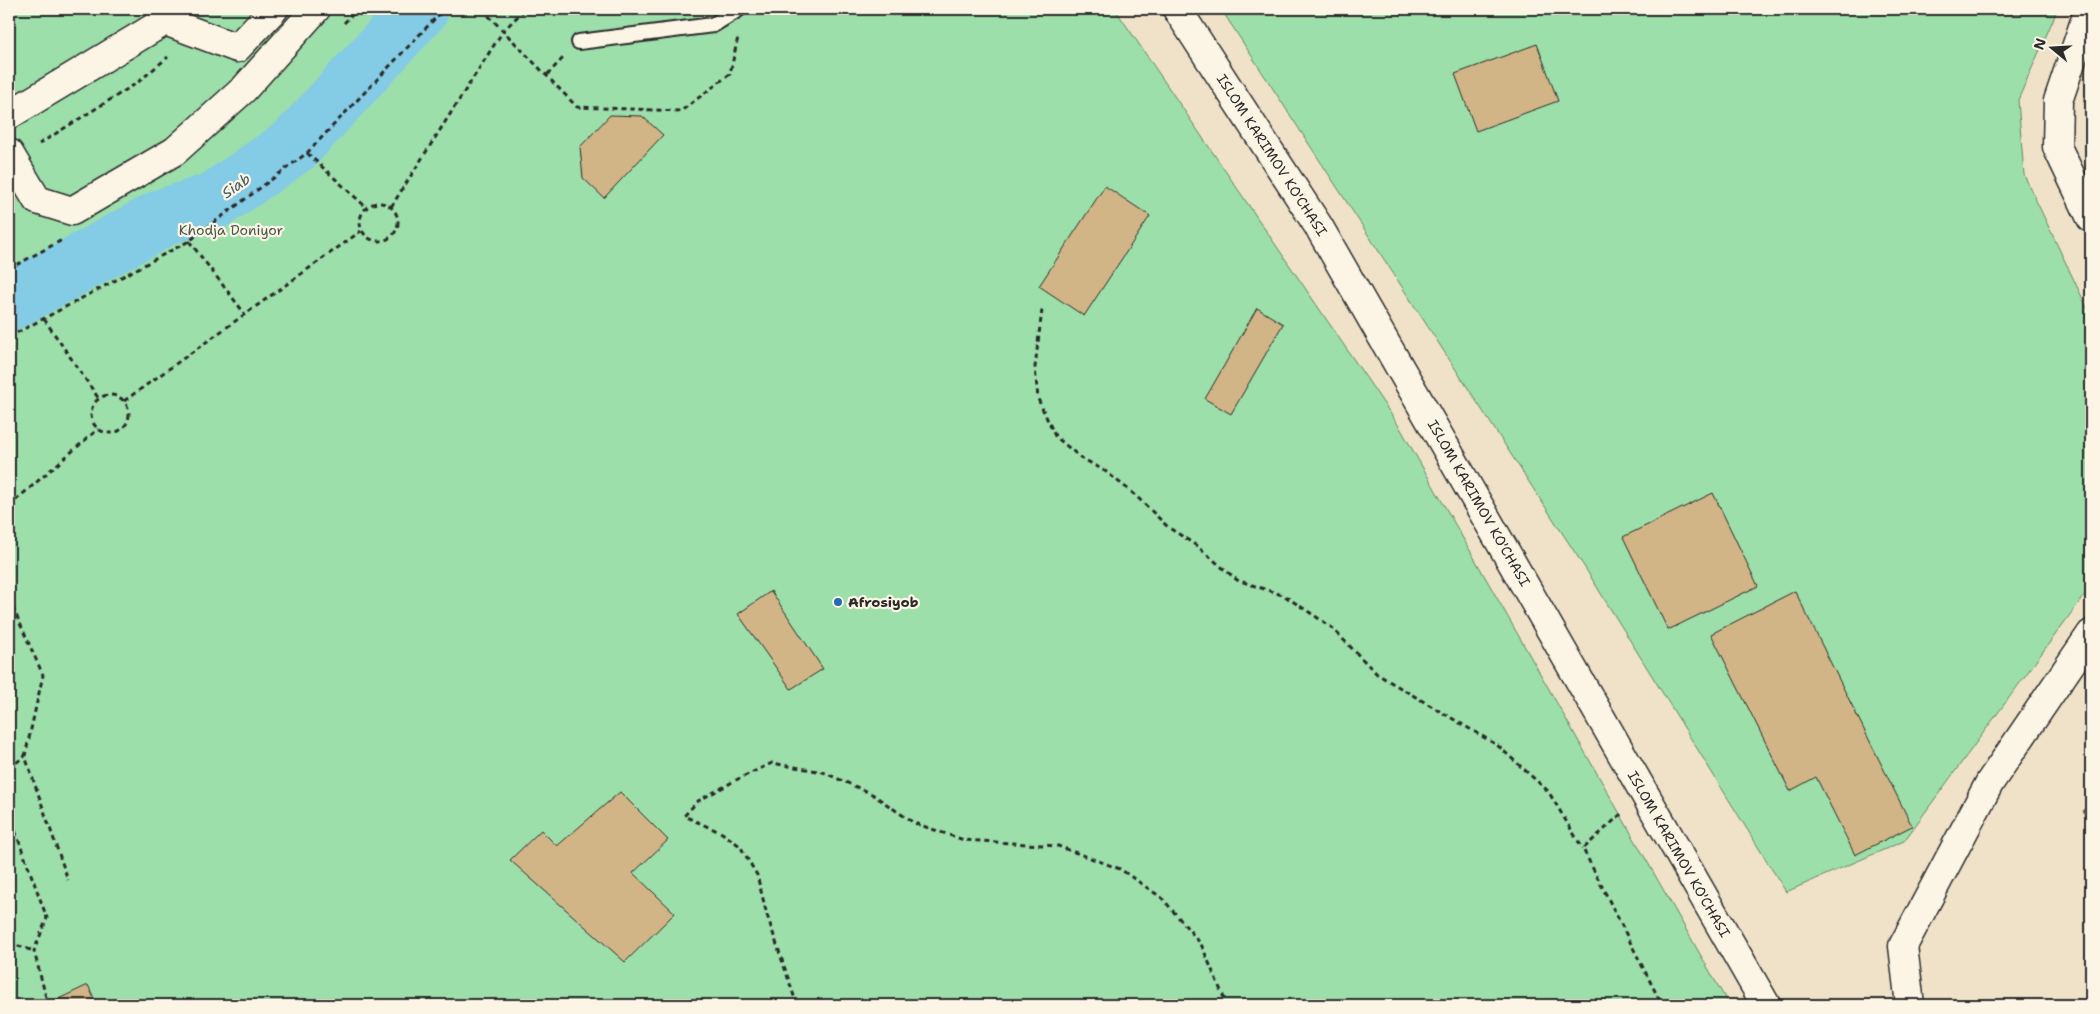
<svg xmlns="http://www.w3.org/2000/svg" width="2100" height="1014" viewBox="0 0 2100 1014" font-family="'Shantell Sans',sans-serif">
<style>
.green{fill:#9cdfaa;stroke:#64856a}
.lines{fill:none;stroke-linecap:round;stroke-linejoin:round}
.river{stroke:#84cbe5;stroke-width:58}
.building{fill:#d1b586;stroke:#2b2b2b}
.service-casing{stroke:#2b2b2b;stroke-width:18}
.minor-casing{stroke:#2b2b2b;stroke-width:31}
.path{stroke:#2b2b2b;stroke-width:3;stroke-dasharray:5 4;stroke-linecap:butt}
.service{stroke:#fcf5e5;stroke-width:14}
.minor{stroke:#fcf5e5;stroke-width:28}
.poi-dot{fill:#1f6fb2;stroke:#fcf5e5;stroke-width:2}
.labels{text-anchor:middle;dominant-baseline:central;stroke-width:4.5;stroke-linejoin:round;paint-order:stroke}
.street-label{font-size:14px;fill:#2b2b2b;stroke:#fcf5e5}
.park-label{font-size:14px;fill:#47584b;stroke:#fcf5e5}
.poi-label{font-size:14px;font-weight:bold;fill:#2b2b2b;stroke:#fcf5e5;text-anchor:start}
.water-label{font-size:15px;font-style:italic;fill:#465b63;stroke:#fcf5e5}
</style>
<rect width="100%" height="100%" fill="#efe2c8"/>
<filter id="ink" filterUnits="userSpaceOnUse"><feTurbulence type="fractalNoise" baseFrequency=".02" numOctaves="2"/><feDisplacementMap in="SourceGraphic" scale="10" xChannelSelector="R" yChannelSelector="G"/><feConvolveMatrix kernelMatrix="1 2 1 2 8 2 1 2 1" color-interpolation-filters="sRGB"/></filter>
<g filter="url(#ink)">
<!-- green -->
<g class="green">
<polygon points="9,9 1115,9 1399,426 1729,1005 9,1005"/>
<polygon points="1221,9 1978,9 1999,14 2056,13 2018,100 2024,175 2091,316 2091,586 1904,841 1786,892 1587,571"/>
</g>
<g class="lines">
<!-- river -->
<polyline class="river" points="9,302 164,217 214,201 295,145 420,9"/>
</g>
<!-- building -->
<g class="building">
<polygon points="1537,44 1558,101 1476,131 1455,74"/>
<polygon points="610,115 642,116 663,135 604,198 583,178 580,147"/>
<polygon points="1105,186 1150,216 1084,316 1039,286"/>
<polygon points="1257,308 1283,324 1231,414 1205,399"/>
<polygon points="1713,493 1758,586 1668,630 1623,537"/>
<polygon points="771,591 823,669 791,689 738,614"/>
<polygon points="1795,591 1912,826 1855,855 1816,777 1790,791 1711,634"/>
<polygon points="620,792 668,840 633,873 675,913 625,962 510,860 541,830 557,846"/>
<polygon points="2091,806 2091,829 2083,810"/>
<polygon points="88,985 97,1005 51,1005 50,1003"/>
</g>
<g class="lines">
<defs>
<polyline id="service" points="579,42 713,25 739,9"/>
<g id="minor">
<polyline points="1177,9 1319,227 1766,1005"/>
<polyline points="2089,9 2058,101 2057,147 2091,218"/>
<polyline points="9,115 165,21 237,48 274,9"/>
<polyline points="9,153 37,200 72,211 175,151 244,89 316,9"/>
<polyline points="1910,1005 1903,946 1990,782 2091,634"/>
</g>
</defs>
<!-- service casing -->
<use href="#service" class="service-casing"/>
<!-- minor casing -->
<use href="#minor" class="minor-casing"/>
<!-- path -->
<g class="path">
<polyline points="482,9 577,107 681,111 730,74 738,37"/>
<polyline points="344,23 358,9"/>
<polyline points="547,75 564,57"/>
<polyline points="39,144 137,83 168,57"/>
<polyline points="307,153 366,207"/>
<circle cx="379" cy="222" r="19"/>
<polyline points="391,207 503,31 525,9"/>
<polyline points="189,241 245,314"/>
<polyline points="9,269 62,240"/>
<polyline points="1042,310 1035,367 1038,399 1055,436 1080,457 1105,471 1134,494 1168,527 1197,546 1237,580 1285,596 1330,626 1377,674 1497,745 1548,791 1583,849"/>
<polyline points="44,319 99,399"/>
<polyline points="9,337 189,241 307,153 444,9"/>
<circle cx="110" cy="414" r="19"/>
<polyline points="124,401 361,231"/>
<polyline points="9,506 98,429"/>
<polyline points="9,599 43,675 25,756 68,880"/>
<polyline points="9,768 25,756"/>
<polyline points="9,814 47,918 34,951 48,1005"/>
<polyline points="1621,814 1583,849 1662,1005"/>
<polyline points="9,943 34,951"/>
<polyline points="797,1005 767,915 757,875 740,846 722,833 684,816 698,801 738,779 772,763 823,772 872,794 914,823 964,840 1058,846 1120,869 1162,898 1201,944 1227,1005"/>
</g>
<!-- service -->
<use href="#service" class="service"/>
<!-- minor -->
<use href="#minor" class="minor"/>
</g>
</g>
<!-- markers -->
<circle class="poi-dot" cx="838" cy="602" r="5"/>
<g class="labels">
<!-- street labels -->
<g class="street-label">
<text transform="translate(1272 155) rotate(57)">ISLOM KARIMOV KO'CHASI</text>
<text transform="translate(1479 503) rotate(60)">ISLOM KARIMOV KO'CHASI</text>
<text transform="translate(1679 854) rotate(60)">ISLOM KARIMOV KO'CHASI</text>
</g>
<!-- park labels -->
<g class="park-label">
<text x="231" y="230">Khodja Doniyor</text>
</g>
<!-- poi labels -->
<g class="poi-label">
<text x="848" y="602">Afrosiyob</text>
</g>
<!-- water labels -->
<g class="water-label">
<text transform="translate(236 186) rotate(-35)">Siab</text>
</g>
</g>
<!-- margin -->
<rect width="2100" height="1014" fill="none" stroke="#fcf5e5" stroke-width="30"/>
<rect x="15" y="15" width="2070" height="984" fill="none" stroke="#2b2b2b" stroke-width="2" filter="url(#ink)"/>
<!-- north arrow -->
<g transform="translate(2052 48) rotate(288)" stroke="#fcf5e5" stroke-width="4" paint-order="stroke">
<path d="M0-4L9 19L0 12L-9 19Z" fill="#2b2b2b"/>
<text y="-8" font-size="14" font-weight="bold" text-anchor="middle" fill="#2b2b2b">N</text>
</g>
</svg>
